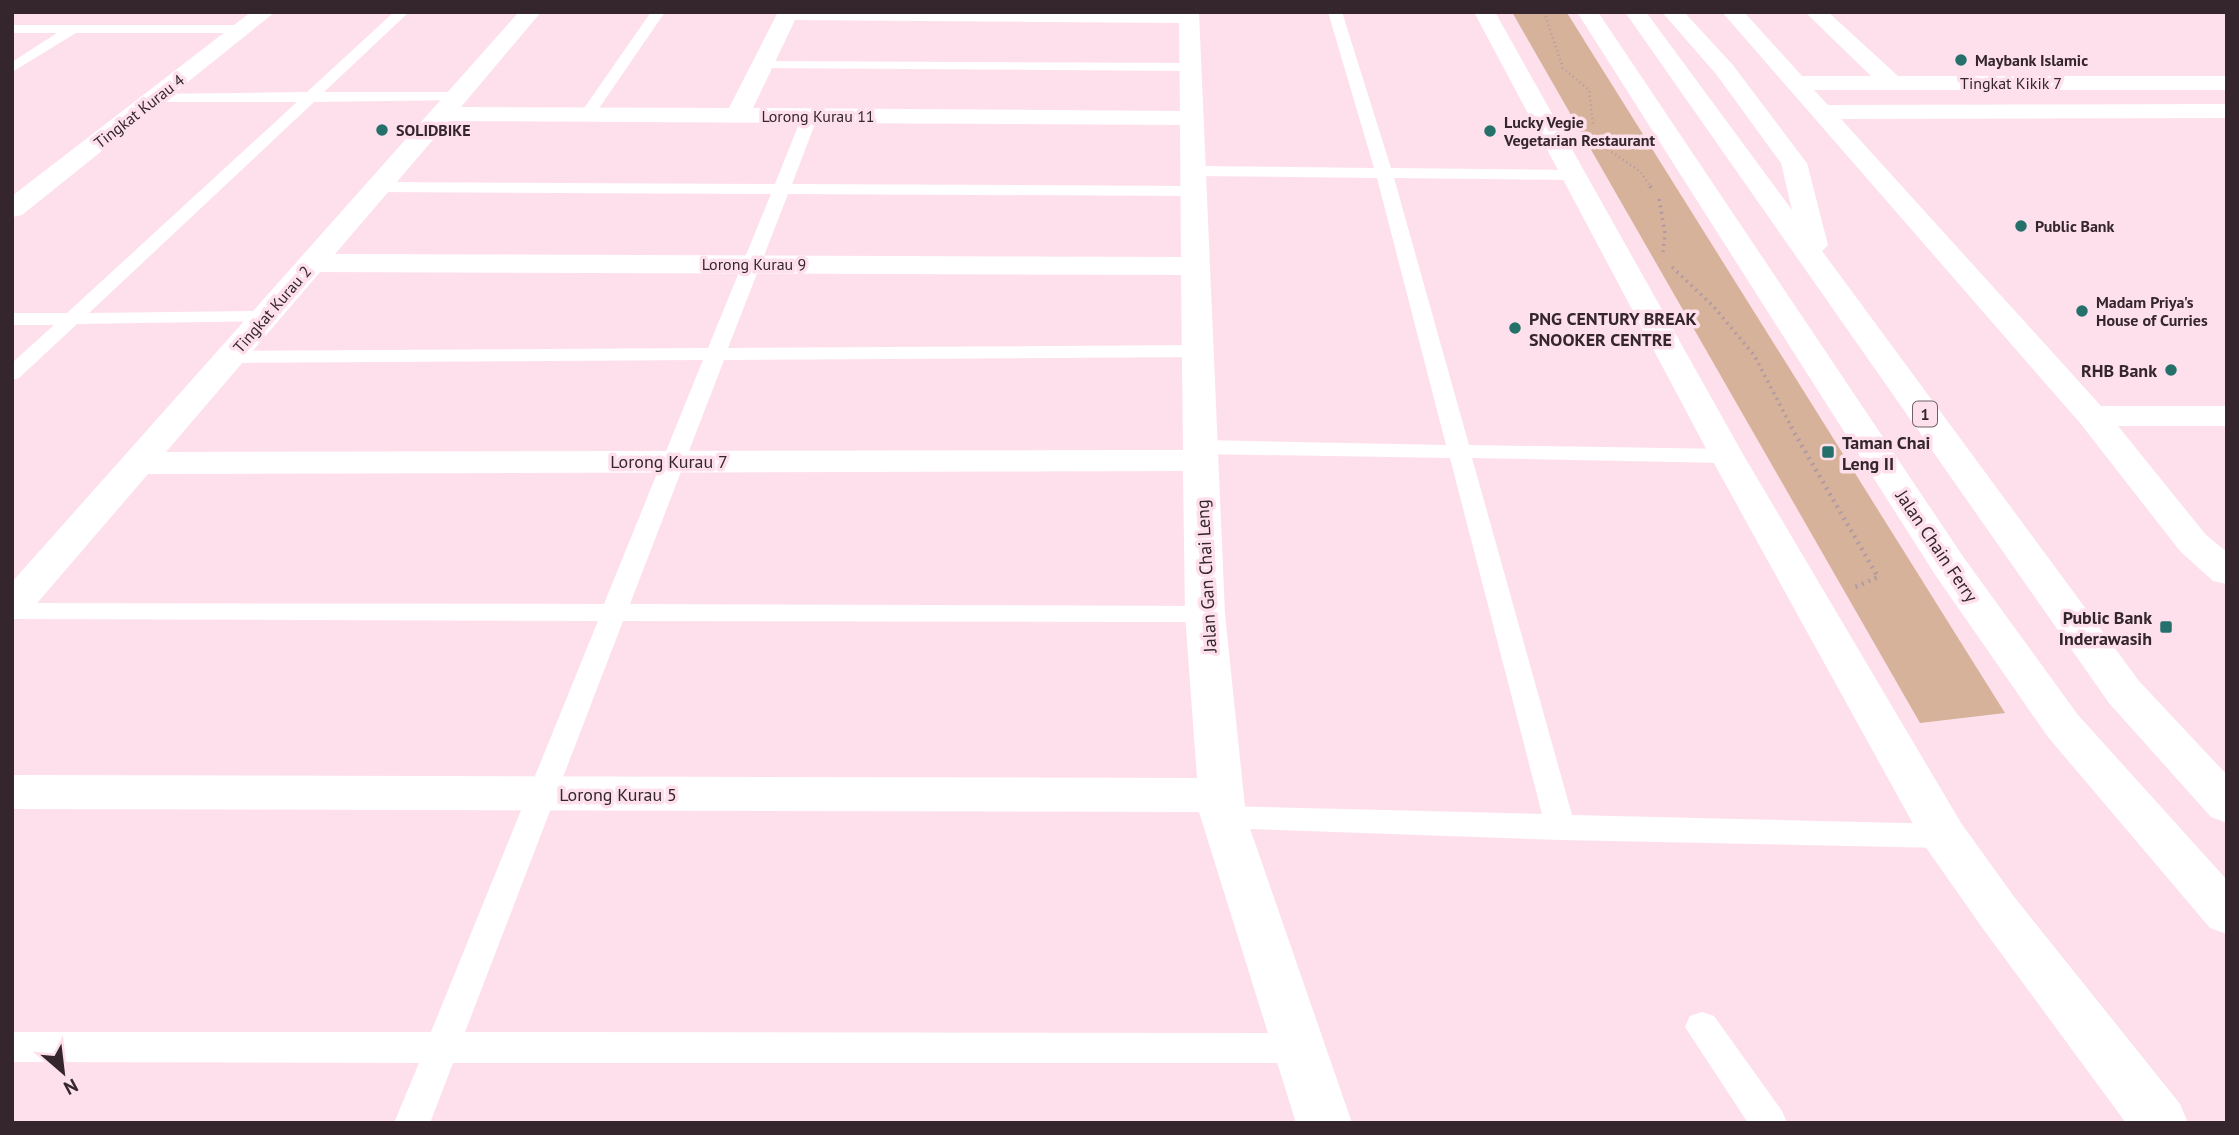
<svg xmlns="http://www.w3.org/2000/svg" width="2239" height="1135" viewBox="0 0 2239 1135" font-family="'PT Sans',sans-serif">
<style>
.green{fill:#d6b29a}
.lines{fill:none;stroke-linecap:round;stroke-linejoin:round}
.path-far2{stroke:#b29aa4;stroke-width:2.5;stroke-dasharray:1 3.5;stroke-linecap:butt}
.path-far1{stroke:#b29aa4;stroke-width:3.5;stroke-dasharray:2 4.5;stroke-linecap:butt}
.path{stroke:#b29aa4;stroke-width:4.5;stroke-dasharray:2 5;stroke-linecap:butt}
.lane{fill:#fff;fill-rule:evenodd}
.street{fill:#fff;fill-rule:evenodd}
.highway{fill:#fff;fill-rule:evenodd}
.poi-dot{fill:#26706c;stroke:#fee0ed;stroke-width:2.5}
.labels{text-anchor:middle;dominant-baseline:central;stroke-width:7;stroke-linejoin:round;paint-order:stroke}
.far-poi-label{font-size:16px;font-weight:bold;fill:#34262c;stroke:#fee0ed;text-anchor:start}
.far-street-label{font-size:16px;fill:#34262c;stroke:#fee0ed}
.shield{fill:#fee0ed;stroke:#715e66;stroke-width:2}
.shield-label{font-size:16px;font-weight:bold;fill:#34262c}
.poi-label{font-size:18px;font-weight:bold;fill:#34262c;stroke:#fee0ed;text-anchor:start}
.street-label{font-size:18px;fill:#34262c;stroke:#fee0ed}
</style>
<rect width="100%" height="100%" fill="#fee0ed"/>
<!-- green -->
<polygon class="green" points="1512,12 1566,12 1569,16 2005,713 1920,723"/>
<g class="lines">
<!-- path-far2 -->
<g class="path-far2">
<polyline points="1544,12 1563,68 1589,90 1593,124"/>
<polyline points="1604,147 1641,172 1651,188"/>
</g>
<!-- path-far1 -->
<g class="path-far1">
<polyline points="1650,186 1652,189"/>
<polyline points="1659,199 1665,233 1663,252"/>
<polyline points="1672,267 1713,306 1754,355 1792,428"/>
</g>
<!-- path -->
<polyline class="path" points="1791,427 1878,577 1853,588"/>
<!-- lane -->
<g class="lane">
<polygon points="394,12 409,12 324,92 457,92 462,94 465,97 462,100 314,102 89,313 265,311 275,317 272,321 77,324 19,378 12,380 12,363 54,325 12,325 12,313 67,313 297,102 156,102 148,97 151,94 307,92"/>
<polygon points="651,12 665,12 593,117 583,117 580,114"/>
<polygon points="1328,12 1342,12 1391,168 1575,170 1583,175 1575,180 1394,178 1469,445 1727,449 1735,451 1738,456 1735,461 1727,463 1472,458 1572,815 1944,824 1955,828 1959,836 1955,844 1944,848 1561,840 1223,828 1213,825 1208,817 1213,809 1223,806 1542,814 1450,458 1201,454 1193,452 1190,447 1193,442 1201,440 1446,445 1377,178 1194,176 1186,171 1194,166 1374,168"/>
<polygon points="12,25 243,25 250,29 243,33 76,33 12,72 12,62 57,33 12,33"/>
<polygon points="763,61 1191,63 1198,67 1191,71 758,68 756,65 758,62"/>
<polygon points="810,111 818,116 792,184 1194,186 1202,191 1194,196 788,194 728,348 1199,345 1206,347 1209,351 1206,355 1199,357 724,360 630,604 1205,606 1214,608 1218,614 1214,620 1205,622 623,621 465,1032 1297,1033 1309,1037 1314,1048 1309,1059 1297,1063 453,1063 430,1123 394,1123 419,1063 12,1062 12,1032 431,1032 598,621 12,619 12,603 604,604 703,360 230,363 223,361 220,357 223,353 230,351 708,348 771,194 379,192 371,187 379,182 775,184 802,116"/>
<polygon points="1702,1012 1714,1016 1782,1111 1787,1123 1748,1123 1685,1027 1690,1016"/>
</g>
<!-- street -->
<g class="street">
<polygon points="251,12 275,12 22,215 12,217 12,196"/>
<path d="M 519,12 L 541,12 L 461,107 L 729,108 L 778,12 L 1199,12 L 1225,614 L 1246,817 L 1352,1123 L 1296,1123 L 1199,812 L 12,809 L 12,775 L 1197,778 L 1185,614 L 1183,471 L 148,474 L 26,616 L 12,620 L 12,582 ZM 795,20 L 1179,23 L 1180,111 L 753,108 ZM 449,121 L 1180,125 L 1181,257 L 335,254 ZM 320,272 L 1181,275 L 1183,450 L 166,452 Z"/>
<polygon points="1474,12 1495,12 1744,456 1961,823 2015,898 2180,1104 2188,1123 2126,1123 1981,926 1927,849 1710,456"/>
<polygon points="1722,12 1744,12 1802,76 1871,76 1805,12 1828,12 1898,76 2227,76 2227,90 1814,90 1828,105 2227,104 2227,118 1841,119 2101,406 2227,406 2227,426 2118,426 2206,535 2227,552 2227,584 2213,581 2180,551 2080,423"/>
</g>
<!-- highway -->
<g class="highway">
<polygon points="1577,12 1598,12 1964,558 2078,715 2227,880 2227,934 2210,928 2048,737 1936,576"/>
<polygon points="1625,12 1646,12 1792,210 1781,163 1716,74 1662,12 1684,12 1732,64 1803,158 1807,163 1828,245 1822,251 2139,681 2227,775 2227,823 2211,817 2109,703"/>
</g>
</g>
<!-- markers -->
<g class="poi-dot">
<circle cx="1961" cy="60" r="7"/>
<circle cx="382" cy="130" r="7"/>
<circle cx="1490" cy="131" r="7"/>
<circle cx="2021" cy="226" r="7"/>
<circle cx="2082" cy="311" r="7"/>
<circle cx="1515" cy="328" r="7"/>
<circle cx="2171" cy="370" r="7"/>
<rect x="1821" y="445" width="14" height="14" rx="3.5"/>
<rect x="2159" y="620" width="14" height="14" rx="3.5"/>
</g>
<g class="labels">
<!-- far-poi labels -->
<g class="far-poi-label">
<text x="1975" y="60">Maybank Islamic</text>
<text x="1504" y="122">Lucky Vegie<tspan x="1504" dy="18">Vegetarian Restaurant</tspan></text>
<text x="396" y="130">SOLIDBIKE</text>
<text x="2035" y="226">Public Bank</text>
<text x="2096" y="302">Madam Priya's<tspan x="2096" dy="18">House of Curries</tspan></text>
</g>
<!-- far-street labels -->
<g class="far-street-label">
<text x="2011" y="83">Tingkat Kikik 7</text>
<text transform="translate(139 111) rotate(-38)">Tingkat Kurau 4</text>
<text x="818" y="116">Lorong Kurau 11</text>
<text x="754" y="264">Lorong Kurau 9</text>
<text transform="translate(272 309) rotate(-49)">Tingkat Kurau 2</text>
</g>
<!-- shield labels -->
<rect class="shield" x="1913" y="401.5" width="24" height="25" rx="5"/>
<g class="shield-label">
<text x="1925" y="414">1</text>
</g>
<!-- poi labels -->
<g class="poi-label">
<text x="1529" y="318">PNG CENTURY BREAK<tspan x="1529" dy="21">SNOOKER CENTRE</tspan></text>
<text x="2157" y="370" text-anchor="end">RHB Bank</text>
<text x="1842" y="442">Taman Chai<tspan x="1842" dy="21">Leng II</tspan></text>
<text x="2152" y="617" text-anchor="end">Public Bank<tspan x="2152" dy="21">Inderawasih</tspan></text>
</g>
<!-- street labels -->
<g class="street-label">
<text x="669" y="461">Lorong Kurau 7</text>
<text transform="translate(1937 546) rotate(56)">Jalan Chain Ferry</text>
<text transform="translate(1206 576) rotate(-93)">Jalan Gan Chai Leng</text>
<text x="618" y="794">Lorong Kurau 5</text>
</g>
</g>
<!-- border -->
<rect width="2239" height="1135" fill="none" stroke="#34262c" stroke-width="28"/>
<!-- north arrow -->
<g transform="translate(63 1072) rotate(152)" stroke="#fee0ed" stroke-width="5" paint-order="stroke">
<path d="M0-5L12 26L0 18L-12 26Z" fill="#34262c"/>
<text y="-10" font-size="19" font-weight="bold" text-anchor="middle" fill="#34262c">N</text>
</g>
</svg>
